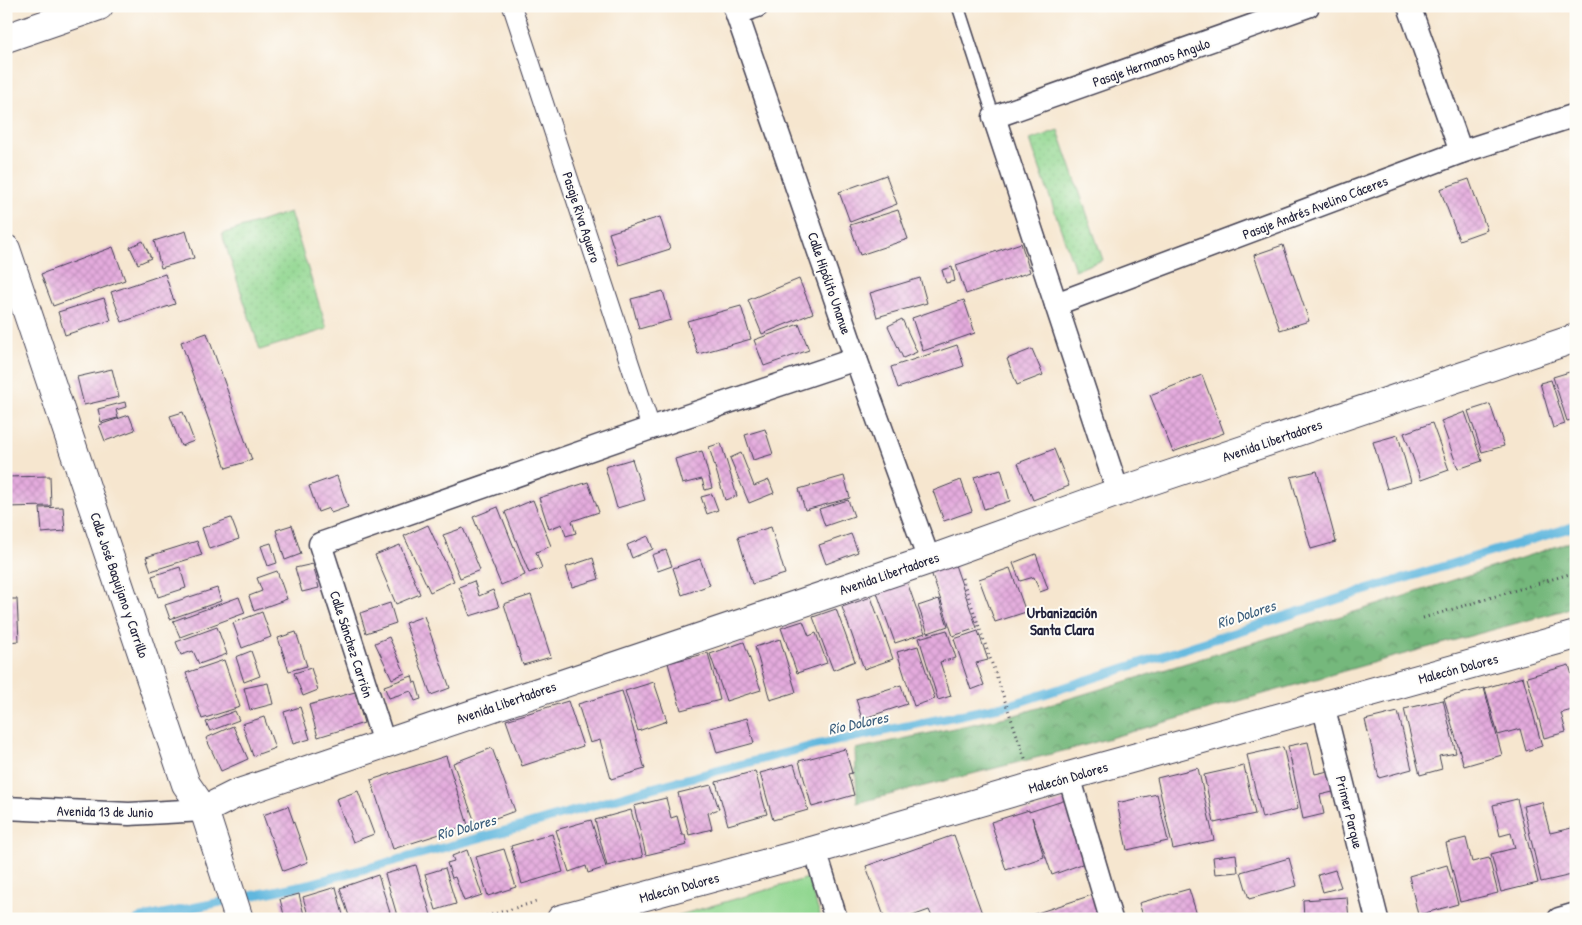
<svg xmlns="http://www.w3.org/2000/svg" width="1582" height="925" viewBox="0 0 1582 925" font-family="'Patrick Hand',sans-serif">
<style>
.forest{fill:url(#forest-crowns);stroke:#4c6d5b}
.park{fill:url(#park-dots);stroke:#5a7c66}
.pitch{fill:#92d791;stroke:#5a7c66}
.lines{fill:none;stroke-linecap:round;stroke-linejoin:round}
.stream{stroke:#61b7de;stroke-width:9}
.building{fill:url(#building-cross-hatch)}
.service-casing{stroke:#423f51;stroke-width:14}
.pedestrian-casing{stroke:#423f51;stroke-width:20}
.minor-casing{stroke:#423f51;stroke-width:25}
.tertiary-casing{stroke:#423f51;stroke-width:30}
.path{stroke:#423f51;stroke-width:3;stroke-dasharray:1 4;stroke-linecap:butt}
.service{stroke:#fff;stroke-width:11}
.pedestrian{stroke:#fff;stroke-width:18}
.minor{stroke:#fff;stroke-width:22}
.tertiary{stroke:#fff;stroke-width:28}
.labels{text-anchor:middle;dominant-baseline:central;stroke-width:4;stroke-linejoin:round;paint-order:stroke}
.street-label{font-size:14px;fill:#22223b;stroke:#fdfcf7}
.neighbourhood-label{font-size:15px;font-weight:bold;fill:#22223b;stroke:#fdfcf7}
.water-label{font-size:15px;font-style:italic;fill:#3b5e7c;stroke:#fdfcf7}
</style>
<defs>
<pattern id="forest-crowns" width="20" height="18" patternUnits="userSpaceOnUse" patternTransform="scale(1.25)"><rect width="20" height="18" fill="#75b87b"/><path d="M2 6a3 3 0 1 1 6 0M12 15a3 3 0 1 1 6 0" fill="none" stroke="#609566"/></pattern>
<pattern id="park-dots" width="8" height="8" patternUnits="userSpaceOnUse" patternTransform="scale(1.25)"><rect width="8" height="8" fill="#92d791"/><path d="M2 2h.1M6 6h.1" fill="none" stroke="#7eb87e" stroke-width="1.8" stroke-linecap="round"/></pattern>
<pattern id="building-cross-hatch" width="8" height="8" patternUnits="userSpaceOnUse" patternTransform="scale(1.25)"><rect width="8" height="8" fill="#e4abdd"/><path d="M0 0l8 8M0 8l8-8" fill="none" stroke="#c393bf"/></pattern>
</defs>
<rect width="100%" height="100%" fill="#fdfcf7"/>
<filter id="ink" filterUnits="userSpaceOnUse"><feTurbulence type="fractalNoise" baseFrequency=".02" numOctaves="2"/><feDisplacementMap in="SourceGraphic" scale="10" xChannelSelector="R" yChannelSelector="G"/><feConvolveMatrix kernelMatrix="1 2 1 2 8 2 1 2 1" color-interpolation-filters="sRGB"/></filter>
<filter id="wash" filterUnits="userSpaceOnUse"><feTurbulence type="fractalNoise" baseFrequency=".0096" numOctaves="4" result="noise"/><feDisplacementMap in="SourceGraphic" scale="20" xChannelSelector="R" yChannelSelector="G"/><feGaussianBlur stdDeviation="1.12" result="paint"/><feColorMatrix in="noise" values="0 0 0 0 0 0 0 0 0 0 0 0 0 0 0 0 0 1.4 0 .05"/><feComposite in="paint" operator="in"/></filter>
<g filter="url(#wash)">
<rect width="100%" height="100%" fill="#f6e6cf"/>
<!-- forest -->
<polygon class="forest" points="1576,540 1576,607 1379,661 1075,748 857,803 855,749 1015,715 1377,605"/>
<!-- park -->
<g class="park">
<polygon points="1058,130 1103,260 1075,270 1030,140"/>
<polygon points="290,212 327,329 260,350 222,234"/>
</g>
<!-- pitch -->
<polygon class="pitch" points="808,878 821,919 666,919"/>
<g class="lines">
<!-- stream -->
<g class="stream">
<polyline points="6,919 9,919"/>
<polyline points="138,919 309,884 523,826 652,788 816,745 1013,704 1363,591 1576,526"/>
</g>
</g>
<g id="blocks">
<!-- building -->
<g class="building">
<polygon points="886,175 897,204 850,222 839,192"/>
<polygon points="1469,179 1487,230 1459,240 1440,189"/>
<polygon points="898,210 908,239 860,255 850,225"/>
<polygon points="660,217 670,249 619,265 609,233"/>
<polygon points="186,231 194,258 161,268 154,241"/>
<polygon points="143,241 151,258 138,264 130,247"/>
<polygon points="1021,243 1030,272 966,294 956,265"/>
<polygon points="1283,245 1309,321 1280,330 1254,255"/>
<polygon points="113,247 125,280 53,306 41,274"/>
<polygon points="952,267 955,281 946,283 942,270"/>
<polygon points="165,274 175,304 122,322 111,292"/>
<polygon points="920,278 927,303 877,317 870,293"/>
<polygon points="799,279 813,313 762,334 748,300"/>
<polygon points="663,291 671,320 639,329 631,299"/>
<polygon points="104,298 111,320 65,335 58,312"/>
<polygon points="964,300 975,333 923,351 912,318"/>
<polygon points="741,306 751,339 698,354 687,321"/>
<polygon points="902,319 917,352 903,358 888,326"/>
<polygon points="799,324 809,350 764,366 754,340"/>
<polygon points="207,333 252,460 226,468 181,342"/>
<polygon points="957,345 964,366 898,388 891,367"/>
<polygon points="1032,349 1043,375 1017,385 1007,359"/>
<polygon points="112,369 119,397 84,405 77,377"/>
<polygon points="1576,370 1576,419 1567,421 1553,377"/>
<polygon points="1202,375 1224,433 1173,452 1150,395"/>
<polygon points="1551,380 1565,424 1553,428 1540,383"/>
<polygon points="125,402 126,407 116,410 118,418 101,422 98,409"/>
<polygon points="1490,404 1504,446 1482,452 1468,411"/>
<polygon points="183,412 194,441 181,446 170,416"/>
<polygon points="1465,412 1482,461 1458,469 1441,421"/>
<polygon points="129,415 135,430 105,441 99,425"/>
<polygon points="1432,423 1449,470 1421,480 1404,433"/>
<polygon points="765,429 773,454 753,460 745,435"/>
<polygon points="1398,435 1411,482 1387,489 1373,442"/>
<polygon points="721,443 737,496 725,500 709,447"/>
<polygon points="1054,449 1069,486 1033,500 1018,463"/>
<polygon points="702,451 712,488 705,490 702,479 682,484 675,459"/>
<polygon points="741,453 754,486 769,480 774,493 749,503 730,458"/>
<polygon points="632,459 645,500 617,508 605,467"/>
<polygon points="1001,469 1010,501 984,509 974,477"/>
<polygon points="1317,471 1336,542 1311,549 1291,477"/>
<polygon points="50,476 51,506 6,507 6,477"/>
<polygon points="337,476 348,507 331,513 329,508 318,512 309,486"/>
<polygon points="844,476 850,498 805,510 799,489"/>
<polygon points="961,480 972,511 944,521 933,491"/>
<polygon points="588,482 599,512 572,521 576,533 566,536 562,524 549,529 539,498"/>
<polygon points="712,494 718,510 707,514 701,497"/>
<polygon points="533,500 551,546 536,552 542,568 529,573 505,512"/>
<polygon points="848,500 854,516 825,526 819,509"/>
<polygon points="63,507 65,531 42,533 40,508"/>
<polygon points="498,507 525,575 501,585 473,517"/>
<polygon points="231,518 239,539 209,549 202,528"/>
<polygon points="292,525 301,554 285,560 276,530"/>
<polygon points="428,525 454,581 430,592 404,536"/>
<polygon points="771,527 785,574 752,584 738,537"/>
<polygon points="463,528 480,570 460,578 443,535"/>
<polygon points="851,534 858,552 826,564 819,545"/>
<polygon points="648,536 653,549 632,558 627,545"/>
<polygon points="197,541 202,555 151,571 146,557"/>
<polygon points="271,543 277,563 268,566 261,546"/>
<polygon points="400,545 420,594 396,604 375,555"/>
<polygon points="666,550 672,566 658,571 652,555"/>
<polygon points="1036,554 1048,589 1040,592 1034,577 1020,581 1013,563"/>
<polygon points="593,558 599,579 572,587 566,567"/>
<polygon points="700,559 710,585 682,595 673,568"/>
<polygon points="954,562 977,628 953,636 930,569"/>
<polygon points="313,564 319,588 302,592 295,568"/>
<polygon points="180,567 186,588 158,597 152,576"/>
<polygon points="1010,568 1026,612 995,622 979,579"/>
<polygon points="277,571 287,599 254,611 249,596 262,591 257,578"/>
<polygon points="906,579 925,633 895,643 876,590"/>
<polygon points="474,581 479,596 493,590 499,607 470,616 459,587"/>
<polygon points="217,588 221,601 170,619 165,605"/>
<polygon points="531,595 551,657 523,665 504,604"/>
<polygon points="239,597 245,613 180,637 173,621"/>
<polygon points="871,597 893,659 864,669 842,607"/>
<polygon points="6,599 17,599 19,641 6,642"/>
<polygon points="939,599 948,626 928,633 918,606"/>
<polygon points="390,603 396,623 366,633 360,613"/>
<polygon points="836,609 855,661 833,670 813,617"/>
<polygon points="262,612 271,637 242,648 233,623"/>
<polygon points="424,616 450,688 431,695 405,623"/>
<polygon points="803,621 809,636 816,633 827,663 797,673 781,628"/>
<polygon points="217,627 227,654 199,664 193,651 181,655 176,642"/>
<polygon points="947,630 956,658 940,662 951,696 938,700 919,638"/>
<polygon points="978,631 988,660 976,663 984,685 971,690 954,639"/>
<polygon points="296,632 307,666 289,671 278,638"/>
<polygon points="389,637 405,673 392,679 375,643"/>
<polygon points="780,639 796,692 770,700 755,647"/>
<polygon points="744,642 761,690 726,701 710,654"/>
<polygon points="918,646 935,699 914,706 897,652"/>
<polygon points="251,651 260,676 244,682 236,657"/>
<polygon points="708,653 720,700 681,710 668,663"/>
<polygon points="224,660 240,707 202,719 186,673"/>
<polygon points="1569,665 1576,689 1576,709 1561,713 1566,732 1544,738 1527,677"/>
<polygon points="311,668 318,690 303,696 294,673"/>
<polygon points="412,676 414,683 416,682 421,699 415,701 411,691 389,698 384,686"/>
<polygon points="1523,677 1542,746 1526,751 1520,729 1498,735 1485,688"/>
<polygon points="654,682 667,721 638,731 625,691"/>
<polygon points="268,683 273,704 250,710 244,688"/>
<polygon points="901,685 907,704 862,719 856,699"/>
<polygon points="1484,688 1502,755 1464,766 1444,698"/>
<polygon points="622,691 645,769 611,779 600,740 590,743 578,704"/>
<polygon points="355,692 364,723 318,737 309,705"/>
<polygon points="1443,700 1456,753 1439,756 1442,769 1420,775 1404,709"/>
<polygon points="568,701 583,746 522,766 506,720"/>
<polygon points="300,707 310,739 293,744 284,712"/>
<polygon points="235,711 239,720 210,731 206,722"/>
<polygon points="1398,712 1412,769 1379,778 1365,720"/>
<polygon points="264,717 275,748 253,756 242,724"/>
<polygon points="747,718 754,743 717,753 710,728"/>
<polygon points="233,726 248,759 221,771 206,738"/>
<polygon points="1308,742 1315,774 1333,770 1337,791 1320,795 1324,814 1303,819 1288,746"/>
<polygon points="1283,747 1298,809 1262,818 1247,755"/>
<polygon points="492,748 515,811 476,825 453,763"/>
<polygon points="845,749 852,773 848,774 854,795 812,807 799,761"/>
<polygon points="446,756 468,825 393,849 371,780"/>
<polygon points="794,764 808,810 773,820 760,773"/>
<polygon points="1244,766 1255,814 1214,823 1204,775"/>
<polygon points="1198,768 1214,840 1173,849 1157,778"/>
<polygon points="755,771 767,814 728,825 716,782"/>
<polygon points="711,785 719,809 708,813 712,829 689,835 678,793"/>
<polygon points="358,791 374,834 353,842 336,799"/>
<polygon points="1157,794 1168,841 1127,850 1117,803"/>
<polygon points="666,798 671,818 677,816 682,835 685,835 687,845 646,855 634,806"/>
<polygon points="1069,799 1090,861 1052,875 1032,817 1044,857 1006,870 991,822 1029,810 1029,812"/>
<polygon points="1517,799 1538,883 1501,892 1491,854 1515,848 1511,833 1500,836 1493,805"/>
<polygon points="1542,802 1550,833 1576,827 1576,874 1541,882 1523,806"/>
<polygon points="288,806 308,862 283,871 263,815"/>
<polygon points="631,810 643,857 607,866 595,820"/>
<polygon points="591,820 606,867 588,873 586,866 569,872 556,830"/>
<polygon points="552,834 563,872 522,884 511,846"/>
<polygon points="954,835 984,919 933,919 929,910 904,919 885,919 866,866"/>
<polygon points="1466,838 1472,862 1489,858 1498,893 1460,902 1446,843"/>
<polygon points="504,849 516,887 488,896 476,857"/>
<polygon points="467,850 482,895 464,901 455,877 452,878 447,863 454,861 452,856"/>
<polygon points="1236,854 1238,872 1215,874 1213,857"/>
<polygon points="1289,858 1297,886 1249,899 1241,872"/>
<polygon points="416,865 431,915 418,919 398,919 385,874"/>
<polygon points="1447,865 1458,904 1418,915 1409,876"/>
<polygon points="445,868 456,904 436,910 425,874"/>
<polygon points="1335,870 1341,887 1323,892 1318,875"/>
<polygon points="378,875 392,919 350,919 340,888"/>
<polygon points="336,887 344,919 309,919 303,897"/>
<polygon points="1189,889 1197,915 1184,919 1144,919 1139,903"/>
<polygon points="1098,893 1106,919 1022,919 1022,918"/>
<polygon points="299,894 305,919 285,919 280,899"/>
<polygon points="1347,897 1349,919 1304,919 1303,900"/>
</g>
</g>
</g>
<g filter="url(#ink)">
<use href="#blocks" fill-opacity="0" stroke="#423f51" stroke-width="1"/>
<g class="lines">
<defs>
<polyline id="service" points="958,6 994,117"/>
<polyline id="pedestrian" points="512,6 651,428"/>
<g id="minor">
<polyline points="734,6 856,359 929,560"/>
<polyline points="1409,6 1461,152"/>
<polyline points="737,13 757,6"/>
<polyline points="1056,304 1461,152 1576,115"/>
<polyline points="1118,492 994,117 1308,6"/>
<polyline points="1323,705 1377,919"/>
<polyline points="384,743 320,544 651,428 856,359"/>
<polyline points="1069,776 1111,919"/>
<polyline points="6,808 129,814 204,810"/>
<polyline points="815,850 836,919"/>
<polyline points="1559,919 1576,914"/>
</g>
<g id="tertiary">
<polyline points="6,38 99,6"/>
<polyline points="6,249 186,784 204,810 239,919"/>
<polyline points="204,810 236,794 929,560 1118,492 1576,338"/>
<polyline points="561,919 815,850 1069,776 1576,635"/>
</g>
</defs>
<!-- service casing -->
<use href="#service" class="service-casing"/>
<!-- pedestrian casing -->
<use href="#pedestrian" class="pedestrian-casing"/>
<!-- minor casing -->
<use href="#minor" class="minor-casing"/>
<!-- tertiary casing -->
<use href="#tertiary" class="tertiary-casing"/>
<!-- path -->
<g class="path">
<polyline points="962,578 1026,761"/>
<polyline points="1423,618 1576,572"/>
<polyline points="477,919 539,901"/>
</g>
<!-- service -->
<use href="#service" class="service"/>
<!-- pedestrian -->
<use href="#pedestrian" class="pedestrian"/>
<!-- minor -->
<use href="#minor" class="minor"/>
<!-- tertiary -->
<use href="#tertiary" class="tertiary"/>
</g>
</g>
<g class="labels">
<!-- street labels -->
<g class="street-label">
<text transform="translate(1151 62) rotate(-19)">Pasaje Hermanos Angulo</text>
<text transform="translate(1315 207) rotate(-21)">Pasaje Andrés Avelino Cáceres</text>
<text transform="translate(582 217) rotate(72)">Pasaje Riva Aguero</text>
<text transform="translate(830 283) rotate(71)">Calle Hipólito Unanue</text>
<text transform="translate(1272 440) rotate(-19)">Avenida Libertadores</text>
<text transform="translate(889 573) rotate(-19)">Avenida Libertadores</text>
<text transform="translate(120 585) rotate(71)">Calle José Baquijano y Carrillo</text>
<text transform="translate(352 644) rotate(72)">Calle Sánchez Carrión</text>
<text transform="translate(1458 668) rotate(-15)">Malecón Dolores</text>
<text transform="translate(506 702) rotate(-19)">Avenida Libertadores</text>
<text transform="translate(1068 777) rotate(-16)">Malecón Dolores</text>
<text transform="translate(105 811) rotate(1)">Avenida 13 de Junio</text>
<text transform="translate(1350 812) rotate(76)">Primer Parque</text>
<text transform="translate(679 887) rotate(-15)">Malecón Dolores</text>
</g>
<!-- neighbourhood labels -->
<g class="neighbourhood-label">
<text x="1062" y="612">Urbanización<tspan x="1062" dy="17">Santa Clara</tspan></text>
</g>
<!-- water labels -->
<g class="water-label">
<text transform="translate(1246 614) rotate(-18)">Río Dolores</text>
<text transform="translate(858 723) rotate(-12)">Río Dolores</text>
<text transform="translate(466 827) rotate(-15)">Río Dolores</text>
</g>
</g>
<!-- margin -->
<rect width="1582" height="925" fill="none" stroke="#fdfcf7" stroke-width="25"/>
</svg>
